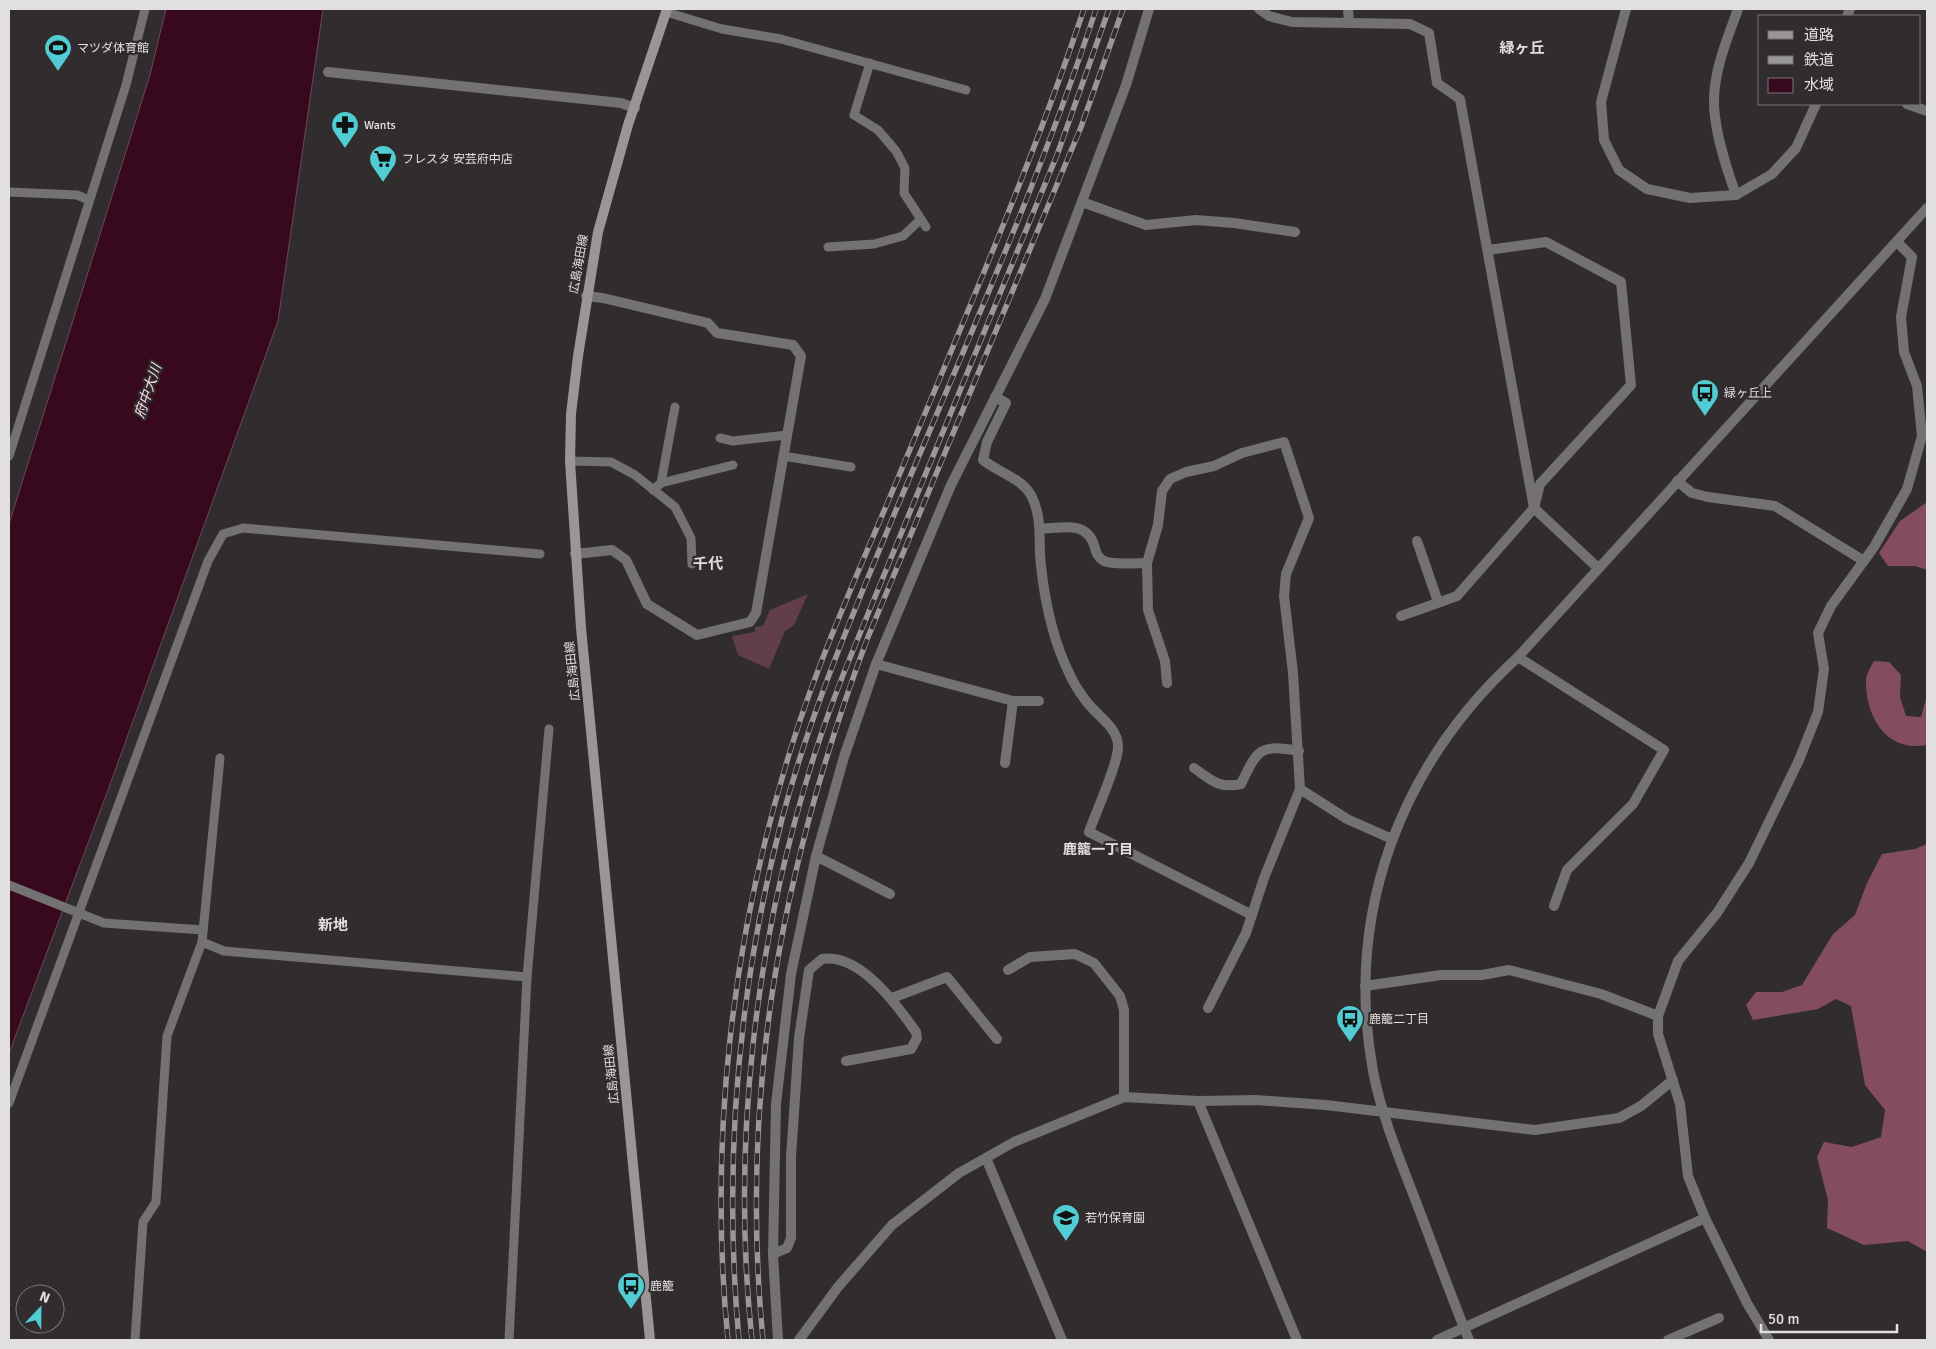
<svg xmlns="http://www.w3.org/2000/svg" width="1936" height="1349" viewBox="0 0 1936 1349" font-family="Signika,'Noto Sans JP',sans-serif">
<style>
.green{fill:#623d4b}
.forest{fill:#834c61}
.water{fill:#38081e;stroke:#6b4858}
.lines{fill:none;stroke-linecap:round;stroke-linejoin:round}
.service{stroke:#737171;stroke-width:9}
.minor{stroke:#737171;stroke-width:10}
.tertiary{stroke:#737171;stroke-width:10}
.secondary{stroke:#9a9697;stroke-width:10}
.rail-casing{stroke:#9a9798;stroke-width:5.5}
.rail{stroke:#312d2e;stroke-width:4;stroke-dasharray:11;stroke-linecap:butt}
.labels{text-anchor:middle;dominant-baseline:central;stroke-width:4.5;stroke-linejoin:round;paint-order:stroke}
.poi-label{font-size:12px;fill:#e2dfe0;stroke:#312d2e;text-anchor:start}
.street-label{font-size:12px;fill:#e2dfe0;stroke:#312d2e}
.water-label{font-size:14px;font-style:italic;fill:#fed9e5;stroke:#312d2e}
.neighbourhood-label{font-size:14px;font-weight:bold;fill:#e2dfe0;stroke:#312d2e}
.quarter-label{font-size:15px;font-weight:bold;fill:#e2dfe0;stroke:#312d2e}
</style>
<rect width="100%" height="100%" fill="#312d2e"/>
<!-- green -->
<polygon class="green" points="808,594 794,625 785,631 769,669 738,655 732,636 755,632 755,627 763,626 770,610"/>
<!-- forest -->
<g class="forest">
<polygon points="1927,502 1927,570 1915,566 1888,566 1879,553 1900,521"/>
<path d="M 1874,661 L 1889,662 L 1901,675 L 1900,697 L 1906,716 L 1921,717 L 1927,695 L 1927,745 C 1886,753 1865,716 1866,679 C 1867,673 1871,666 1874,661 Z"/>
<polygon points="1927,844 1927,1252 1908,1241 1864,1245 1827,1228 1828,1200 1817,1157 1824,1142 1852,1147 1881,1137 1885,1110 1865,1085 1851,1006 1836,999 1818,1009 1753,1020 1746,1005 1756,992 1782,992 1802,985 1833,934 1855,915 1867,883 1882,854 1915,849"/>
</g>
<!-- water -->
<polygon class="water" points="166,9 323,9 278,321 108,790 9,1053 9,524 150,75"/>
<g class="lines">
<!-- service -->
<g class="service">
<polyline points="666,12 722,29 781,39 966,90"/>
<polyline points="870,63 854,115 878,130 896,151 905,168 904,193 926,227"/>
<polyline points="9,192 77,195 89,200"/>
<polyline points="828,247 874,244 903,236 921,219"/>
<polyline points="720,438 733,441 787,435"/>
<polyline points="9,456 126,85 145,9"/>
<polyline points="783,456 851,467"/>
<polyline points="570,461 611,462 635,475 675,507 691,538 692,564"/>
<polyline points="661,483 733,465"/>
<polyline points="653,490 661,483 675,407"/>
<polyline points="9,885 104,923 203,930"/>
<polyline points="202,942 224,951 527,977"/>
<polyline points="9,1103 208,561 223,534 243,528 540,554"/>
<polyline points="135,1340 143,1222 156,1202 167,1036 202,942 220,758"/>
<polyline points="509,1340 527,977 549,729"/>
</g>
<!-- minor -->
<g class="minor">
<polyline points="1259,9 1269,16 1292,22 1410,24 1429,33 1437,83 1460,99 1534,508 1598,568"/>
<polyline points="1348,9 1349,22"/>
<polyline points="1626,9 1601,102 1604,140 1619,170 1647,189 1690,198 1736,195 1772,174 1796,148 1816,104"/>
<polyline points="1847,16 1850,9"/>
<polyline points="328,72 621,103 635,108"/>
<polyline points="1907,104 1927,111"/>
<path d="M 1736,195 C 1726,167 1713,128 1714,98 C 1715,67 1728,37 1738,9"/>
<polyline points="1082,202 1146,225 1196,220 1234,223 1295,232"/>
<path d="M 995,397 L 1006,403 L 987,442 L 983,460 C 998,472 1021,478 1031,495 C 1043,518 1038,542 1041,566 C 1045,603 1053,641 1070,675 C 1074,684 1080,693 1086,701 C 1096,715 1118,727 1118,746 C 1119,762 1095,814 1089,832 L 1252,915"/>
<polyline points="1677,481 1692,493 1708,497 1775,506 1864,561"/>
<path d="M 1040,529 C 1061,528 1086,520 1094,545 C 1096,552 1097,557 1104,561 C 1112,565 1137,563 1147,563"/>
<polyline points="1417,541 1438,602"/>
<polyline points="575,554 612,550 626,560 647,604 697,635 750,622 756,613 801,356 793,345 717,333 708,323 603,298 586,296"/>
<polyline points="1401,616 1457,596 1534,508 1540,484 1631,385 1621,282 1546,242 1488,250"/>
<polyline points="1518,657 1664,750 1633,804 1567,870 1554,906"/>
<polyline points="876,664 1013,701 1039,701"/>
<polyline points="1167,683 1165,661 1148,610 1147,563 1158,525 1162,491 1170,479 1186,472 1214,466 1242,453 1284,442 1309,518 1286,574 1284,596 1293,673 1300,789 1264,878 1246,933 1208,1008"/>
<polyline points="1005,763 1013,701"/>
<path d="M 1194,768 C 1211,780 1219,789 1241,784 C 1258,749 1259,744 1299,751"/>
<polyline points="1300,789 1347,819 1392,839"/>
<polyline points="816,856 890,894"/>
<polyline points="1008,970 1030,957 1075,954 1094,963 1120,996 1124,1010 1124,1097"/>
<polyline points="1365,986 1441,975 1482,975 1509,970 1601,994 1658,1016"/>
<polyline points="892,998 947,977 997,1039"/>
<polyline points="1198,1101 1297,1340"/>
<polyline points="986,1158 1062,1340"/>
<path d="M 773,1254 L 787,1248 L 791,1238 L 791,1157 L 799,1038 L 809,970 L 822,959 C 860,953 897,1005 916,1032 L 917,1038 L 911,1049 L 846,1061"/>
<polyline points="778,1340 773,1254 776,1104 791,974 816,856 844,757 876,664 951,485 1045,299 1126,85 1149,9"/>
<polyline points="799,1340 838,1287 892,1225 959,1173 1014,1142 1124,1097 1198,1101 1256,1100 1326,1105 1535,1130 1619,1118 1641,1106 1673,1080"/>
<polyline points="1437,1340 1705,1218"/>
<polyline points="1668,1340 1719,1318"/>
<polyline points="1769,1340 1747,1303 1705,1218 1688,1176 1680,1104 1658,1034 1658,1016 1678,961 1717,913 1749,863 1799,760 1818,712 1824,669 1818,633 1831,606 1874,547 1907,489 1922,436 1917,386 1904,352 1901,317 1912,257 1897,242"/>
</g>
<!-- tertiary -->
<path class="tertiary" d="M 1469,1340 C 1451,1296 1435,1251 1418,1207 C 1401,1162 1382,1118 1373,1071 C 1344,912 1401,764 1518,657 L 1927,208"/>
<!-- secondary -->
<polyline class="secondary" points="650,1340 581,628 570,461 571,414 578,356 598,232 628,125 667,9"/>
<defs>
<g id="rail">
<path d="M 728,1340 C 708,1141 732,936 792,745 C 821,653 861,566 898,478 C 963,322 1030,169 1084,9"/>
<path d="M 739,1340 C 723,1166 738,989 782,819 C 810,713 854,611 896,510 C 966,344 1040,180 1096,9"/>
<path d="M 752,1340 C 731,1145 755,940 815,753 C 827,716 841,679 856,643 L 1057,155 L 1109,9"/>
<path d="M 763,1340 C 739,1093 781,868 868,637 L 1081,127 L 1123,9"/>
</g>
</defs>
<!-- rail casing -->
<use href="#rail" class="rail-casing"/>
<!-- rail -->
<use href="#rail" class="rail"/>
</g>
<!-- icons -->
<defs>
<symbol id="stadium-pin" viewBox="-11 -11 22 30"><path d="M0 17L-7.5 6A9.5 9.5 0 1 1 7.5 6Z" fill="#51ccd2" stroke="#312d2e"/><path d="M0-5a6.5 5 0 1 0 0 10a6.5 5 0 1 0 0-10ZM-3.5-1.8h7v3.6h-7Z" fill="#111"/></symbol>
<symbol id="pharmacy-pin" viewBox="-11 -11 22 30"><path d="M0 17L-7.5 6A9.5 9.5 0 1 1 7.5 6Z" fill="#51ccd2" stroke="#312d2e"/><path d="M-2-6h4v4h4v4h-4v4h-4v-4h-4v-4h4Z" fill="#111"/></symbol>
<symbol id="supermarket-pin" viewBox="-11 -11 22 30"><path d="M0 17L-7.5 6A9.5 9.5 0 1 1 7.5 6Z" fill="#51ccd2" stroke="#312d2e"/><path d="M-6-5.5h2.5l.6 2H6L4.5 2H-2.5L-4.4-4H-6ZM-1.5 3.2a1.3 1.3 0 1 0 .1 0ZM3 3.2a1.3 1.3 0 1 0 .1 0Z" fill="#111"/></symbol>
<symbol id="bus-pin" viewBox="-11 -11 22 30"><path d="M0 17L-7.5 6A9.5 9.5 0 1 1 7.5 6Z" fill="#51ccd2" stroke="#312d2e"/><path d="M-5-6H5V4H4V6H2V4H-2V6H-4V4H-5ZM-3.5-4V0h7V-4ZM-3.5 1.2v1.5H-2V1.2ZM2 1.2v1.5H3.5V1.2Z" fill="#111"/></symbol>
<symbol id="school-pin" viewBox="-11 -11 22 30"><path d="M0 17L-7.5 6A9.5 9.5 0 1 1 7.5 6Z" fill="#51ccd2" stroke="#312d2e"/><path d="M0-5L7-2L0 1L-7-2ZM-4 1L0 2.5L4 1V4Q0 6-4 4Z" fill="#111"/></symbol>
</defs>
<g fill-rule="evenodd">
<use href="#stadium-pin" x="42" y="32" width="32" height="43"/>
<use href="#pharmacy-pin" x="329" y="109" width="32" height="43"/>
<use href="#supermarket-pin" x="367" y="143" width="32" height="43"/>
<use href="#bus-pin" x="1689" y="377" width="32" height="43"/>
<use href="#bus-pin" x="1334" y="1003" width="32" height="43"/>
<use href="#school-pin" x="1050" y="1202" width="32" height="43"/>
<use href="#bus-pin" x="615" y="1270" width="32" height="43"/>
</g>
<g class="labels">
<!-- poi labels -->
<g class="poi-label">
<text x="77" y="48">マツダ体育館</text>
<text x="364" y="125">Wants</text>
<text x="402" y="159">フレスタ 安芸府中店</text>
<text x="1724" y="393">緑ヶ丘上</text>
<text x="1369" y="1019">鹿籠二丁目</text>
<text x="1085" y="1218">若竹保育園</text>
<text x="650" y="1286">鹿籠</text>
</g>
<!-- street labels -->
<g class="street-label">
<text transform="translate(579 264) rotate(-80)">広島海田線</text>
<text transform="translate(573 671) rotate(-96)">広島海田線</text>
<text transform="translate(612 1074) rotate(-96)">広島海田線</text>
</g>
<!-- water labels -->
<g class="water-label">
<text transform="translate(148 391) rotate(-71)">府中大川</text>
</g>
<!-- neighbourhood labels -->
<g class="neighbourhood-label">
<text x="1098" y="849">鹿籠一丁目</text>
</g>
<!-- quarter labels -->
<g class="quarter-label">
<text x="1522" y="48">緑ヶ丘</text>
<text x="708" y="564">千代</text>
<text x="333" y="925">新地</text>
</g>
</g>
<!-- border -->
<rect width="1936" height="1349" fill="none" stroke="#e2dfe0" stroke-width="20"/>
<!-- legend -->
<rect x="1758" y="15" width="162" height="90" fill="#312d2e" stroke="#787475"/>
<rect x="1768" y="31" width="25" height="8" fill="#9a9697" stroke="#787475"/>
<text x="1804" y="40" font-size="15" fill="#e2dfe0">道路</text>
<rect x="1768" y="56" width="25" height="8" fill="#9a9798" stroke="#787475"/>
<text x="1804" y="65" font-size="15" fill="#e2dfe0">鉄道</text>
<rect x="1768" y="78" width="25" height="15" fill="#38081e" stroke="#787475"/>
<text x="1804" y="90" font-size="15" fill="#e2dfe0">水域</text>
<!-- north arrow -->
<g transform="translate(40 1309) rotate(22)"><circle r="24" fill="#312d2e" stroke="#787475"/>
<path d="M0-4L9 19L0 12L-9 19Z" fill="#51ccd2"/>
<text y="-8" font-size="14" font-weight="bold" text-anchor="middle" fill="#e2dfe0">N</text>
</g>
<!-- scale -->
<path d="M1761 1324v8h136v-8" fill="none" stroke="#e2dfe0" stroke-width="2.5"/>
<text x="1768" y="1324" font-size="15" fill="#e2dfe0" stroke="#312d2e" stroke-width="4" paint-order="stroke">50 m</text>
</svg>
